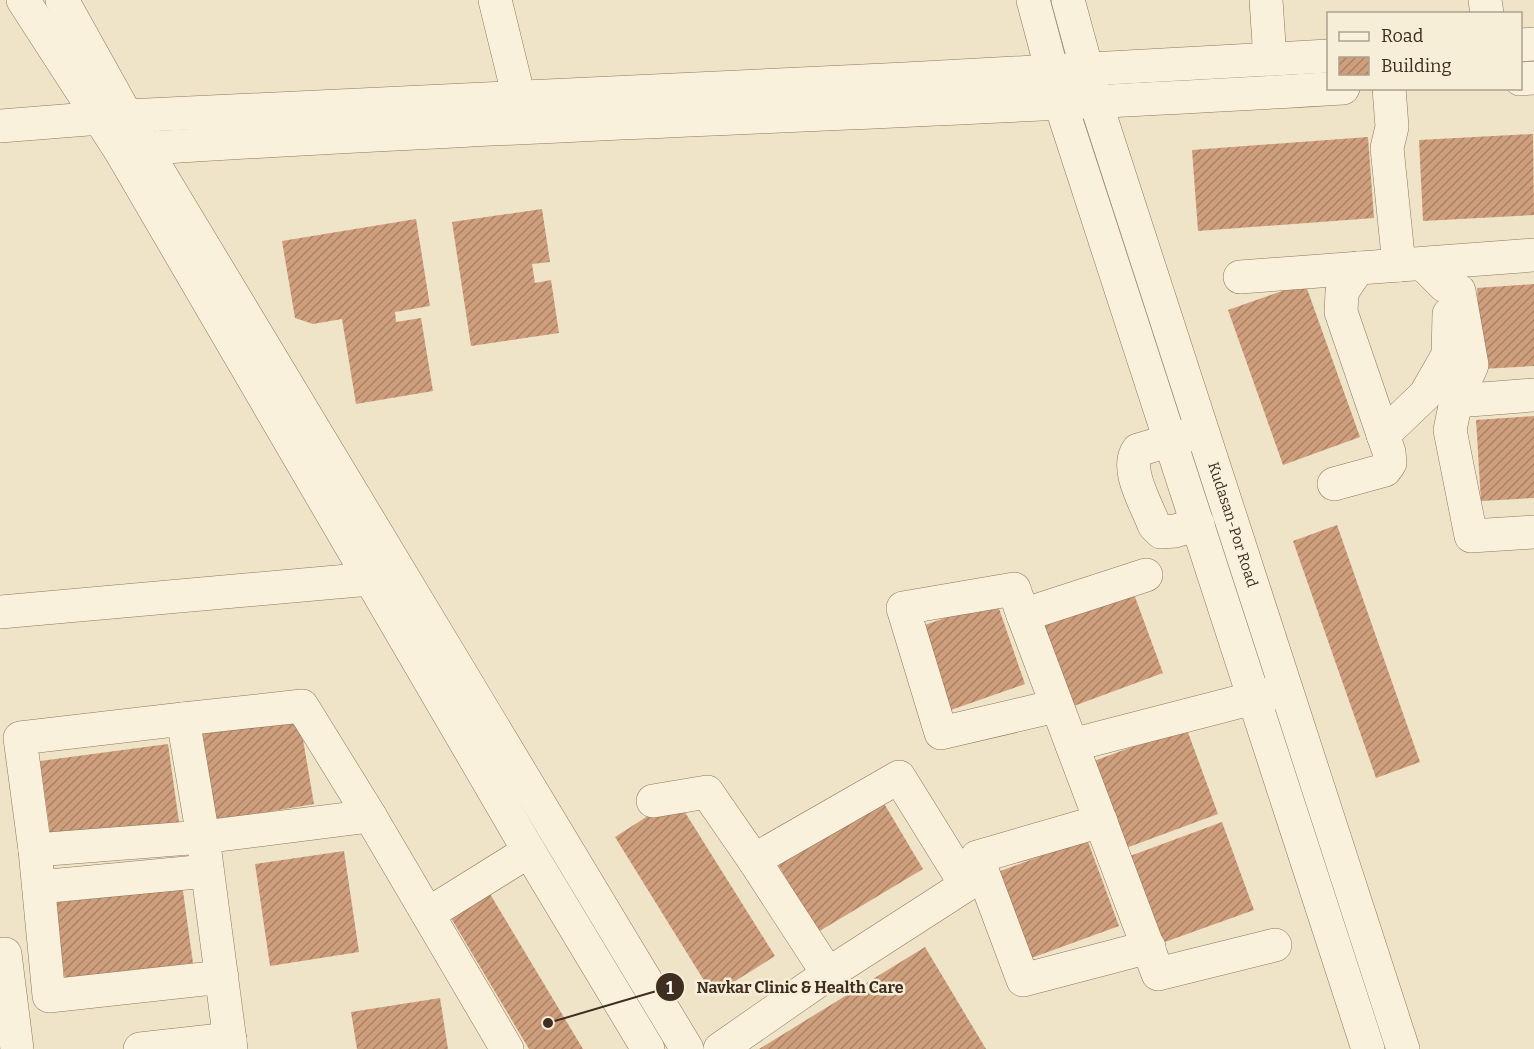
<svg xmlns="http://www.w3.org/2000/svg" width="1534" height="1049" viewBox="0 0 1534 1049" font-family="Bitter,serif">
<style>
.building{fill:url(#building-hatch)}
.lines{fill:none;stroke-linecap:round;stroke-linejoin:round}
.minor-casing{stroke:#8d765c;stroke-width:34}
.minor{stroke:#faf1dc;stroke-width:33}
.labels{text-anchor:middle;dominant-baseline:central;stroke-width:5;stroke-linejoin:round;paint-order:stroke}
.street-label{font-size:15px;fill:#3d2e20;stroke:#f7eed8}
.leader{fill:none;stroke:#3d2e20;stroke-width:2}
.callout-dot{fill:#3d2e20;stroke:#f7eed8;stroke-width:2}
.mark-label{font-size:18px;text-anchor:middle;font-weight:bold;fill:#fff}
.callout-label{font-size:16px;text-anchor:middle;font-weight:bold;fill:#3d2e20;stroke:#f7eed8;stroke-width:5;stroke-linejoin:round;paint-order:stroke}
</style>
<defs>
<pattern id="building-hatch" width="6" height="6" patternUnits="userSpaceOnUse" patternTransform="scale(1.5)"><rect width="6" height="6" fill="#cf9f7d"/><path d="M-1 1l2-2M0 6l6-6M5 7l2-2" fill="none" stroke="#a98266"/></pattern>
</defs>
<rect width="100%" height="100%" fill="#f0e4c8"/>
<!-- building -->
<g class="building">
<polygon points="1533,134 1534,215 1423,221 1419,140"/>
<polygon points="1368,137 1374,218 1198,231 1192,150"/>
<polygon points="542,209 550,262 532,264 535,283 551,280 559,333 471,346 452,222"/>
<polygon points="416,219 430,306 395,312 396,322 421,318 433,391 356,404 342,319 313,324 295,318 282,241"/>
<polygon points="1305,283 1360,437 1283,465 1228,310"/>
<polygon points="1534,284 1534,366 1482,369 1477,288"/>
<polygon points="1534,416 1534,498 1481,501 1476,420"/>
<polygon points="1337,525 1420,762 1376,778 1293,541"/>
<polygon points="1131,586 1163,673 1071,707 1039,619"/>
<polygon points="996,600 1025,684 948,711 919,627"/>
<polygon points="299,716 314,804 208,822 194,733"/>
<polygon points="1186,727 1218,814 1126,848 1094,761"/>
<polygon points="168,744 179,822 51,840 40,761"/>
<polygon points="879,795 923,869 818,932 774,858"/>
<polygon points="676,798 775,956 713,995 615,837"/>
<polygon points="1222,822 1254,910 1162,943 1130,856"/>
<polygon points="1087,839 1119,926 1026,960 995,873"/>
<polygon points="344,851 359,952 270,966 255,864"/>
<polygon points="182,884 193,963 65,980 54,902"/>
<polygon points="490,894 583,1049 529,1049 451,918"/>
<polygon points="925,947 986,1049 759,1049"/>
<polygon points="440,998 448,1049 357,1049 351,1012"/>
</g>
<g class="lines">
<defs>
<g id="minor">
<polyline points="23,0 120,150 529,851 648,1049"/>
<polyline points="62,0 145,149 687,1049"/>
<polyline points="495,0 519,98"/>
<polyline points="1033,0 1061,105 1368,1049"/>
<path id="s1" d="M 1068,0 L 1096,103 L 1403,1049"/>
<polyline points="1266,0 1270,59"/>
<polyline points="1485,0 1487,14"/>
<polyline points="1520,45 1534,44"/>
<polyline points="1520,79 1534,78"/>
<polyline points="1389,88 1392,127 1387,148 1399,265"/>
<polyline points="0,126 126,116 905,79 1328,56"/>
<path d="M 120,150 C 527,123 935,113 1343,88"/>
<polyline points="1423,264 1445,286 1459,291 1472,365 1456,401 1450,430 1471,536 1534,532"/>
<polyline points="1240,277 1534,255"/>
<polyline points="1456,401 1534,395"/>
<path d="M 1192,434 L 1138,450 C 1124,469 1147,505 1154,525 L 1161,532 L 1175,531 L 1198,524"/>
<polyline points="1383,435 1425,395 1448,355 1449,314"/>
<polyline points="1334,484 1385,470 1390,463 1389,452 1341,312 1342,292 1358,268"/>
<polyline points="1146,575 1023,615 1158,974 1275,945"/>
<polyline points="0,612 370,579"/>
<polyline points="1023,615 1014,589 903,608 941,733 1056,706"/>
<polyline points="183,719 302,706 370,816"/>
<polyline points="1072,745 1277,692"/>
<polyline points="653,801 707,792 754,860"/>
<polyline points="1101,821 977,857 1023,980 1149,947"/>
<polyline points="35,850 203,837 370,816 507,1049"/>
<polyline points="39,887 207,871"/>
<polyline points="428,914 529,851"/>
<polyline points="0,955 5,954 17,1049"/>
<polyline points="222,977 49,996 35,850 20,738 183,719 203,837 231,1049"/>
<polyline points="140,1049 230,1039"/>
<polyline points="720,1049 828,974 966,885 899,777 754,860 828,974"/>
</g>
</defs>
<!-- minor casing -->
<use href="#minor" class="minor-casing"/>
<!-- minor -->
<use href="#minor" class="minor"/>
</g>
<g class="labels">
<!-- street labels -->
<g class="street-label">
<text stroke="none"><textPath href="#s1" startOffset="550">Kudasan-Por Road</textPath></text>
</g>
</g>
<!-- callouts -->
<path class="leader" d="M548 1023L670 987"/>
<g class="callout-dot">
<circle cx="548" cy="1023" r="6"/>
<circle cx="670" cy="987" r="15"/>
</g>
<g class="mark-label">
<text x="670" y="994">1</text>
</g>
<g class="callout-label">
<text x="800" y="993">Navkar Clinic &amp; Health Care</text>
</g>
<!-- legend -->
<rect x="1327" y="12" width="195" height="78" fill="#f7eed8" stroke="#ada18e" stroke-width="1.5"/>
<rect x="1339" y="32" width="30" height="9" fill="#faf1dc" stroke="#ada18e" stroke-width="1.5"/>
<text x="1381" y="42" font-size="18" fill="#3d2e20">Road</text>
<rect x="1339" y="57" width="30" height="18" fill="url(#building-hatch)" stroke="#ada18e" stroke-width="1.5"/>
<text x="1381" y="72" font-size="18" fill="#3d2e20">Building</text>
</svg>
